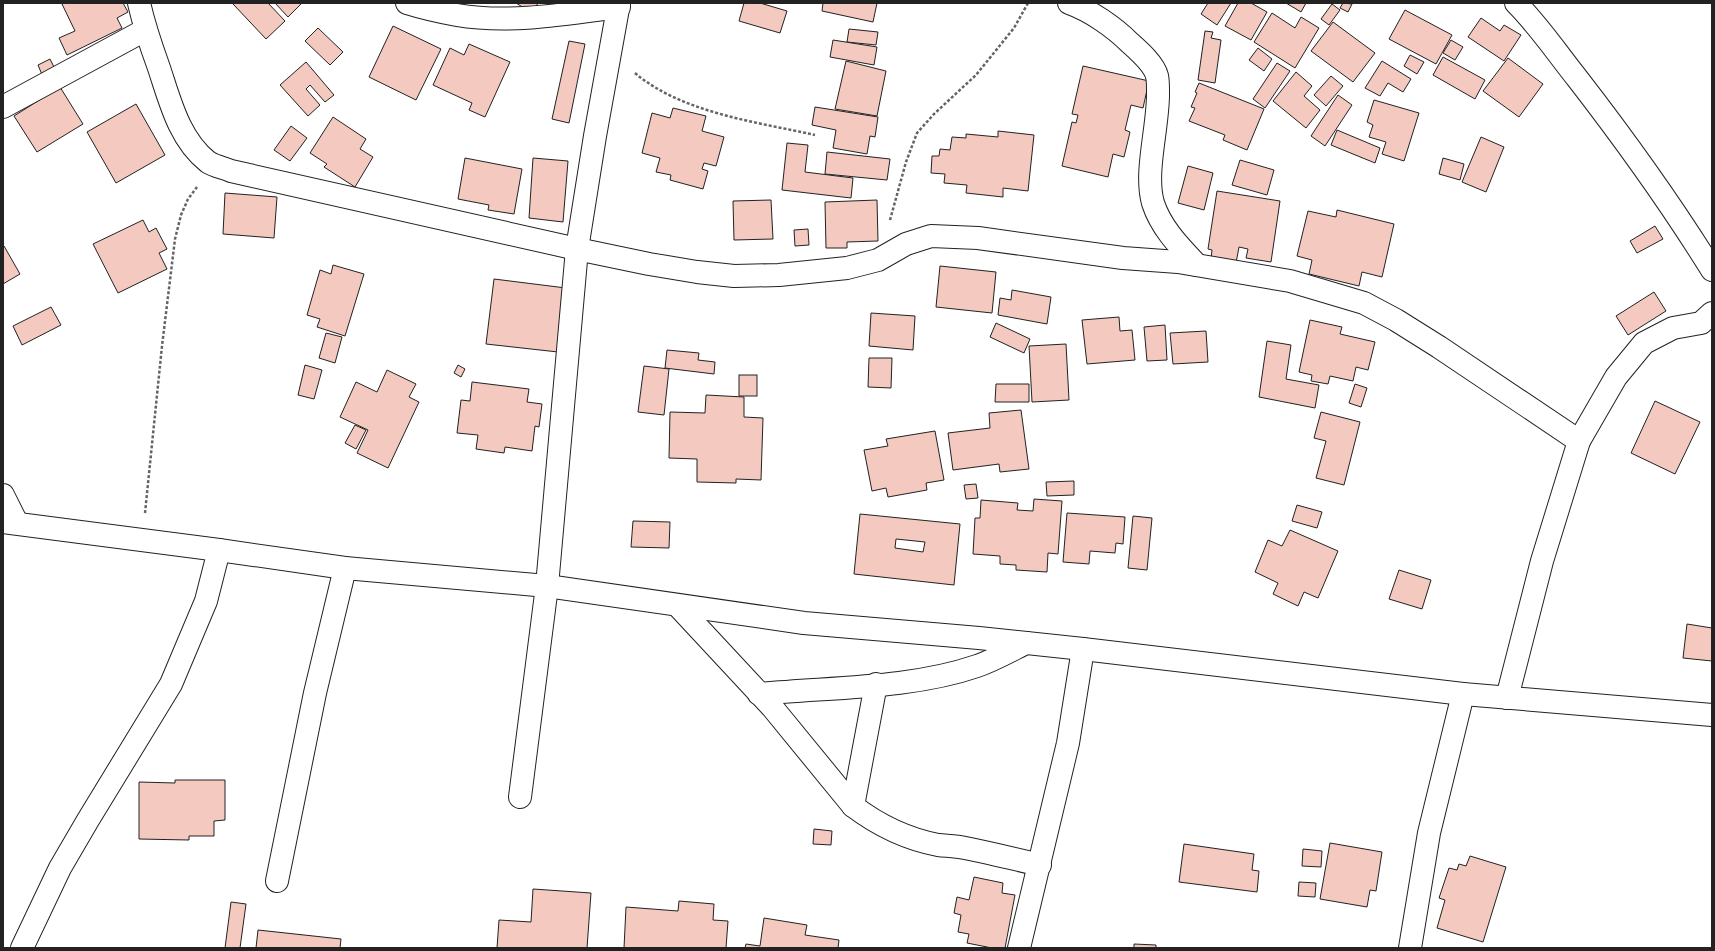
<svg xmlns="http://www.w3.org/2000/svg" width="1715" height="951" viewBox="0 0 1715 951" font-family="Montserrat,sans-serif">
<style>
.building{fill:#f3c9c0;stroke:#222;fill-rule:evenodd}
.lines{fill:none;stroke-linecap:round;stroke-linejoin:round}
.minor-casing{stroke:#222;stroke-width:24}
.path{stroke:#646464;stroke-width:2.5;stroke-dasharray:3 2;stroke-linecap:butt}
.minor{stroke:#fff;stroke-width:22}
</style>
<rect width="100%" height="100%" fill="#fff"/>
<!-- building -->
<g class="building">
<polygon points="65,3 123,3 128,12 117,18 122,28 67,55 59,38 75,31 62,4"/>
<polygon points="234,3 268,3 285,21 266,39 233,4"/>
<polygon points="275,3 302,3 288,17"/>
<polygon points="516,3 538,3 532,13"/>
<polygon points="744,3 760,3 787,11 780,33 739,21"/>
<polygon points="823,3 877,3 873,22 822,11"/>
<polygon points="1208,3 1231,3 1217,25 1201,14"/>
<polygon points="1238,3 1251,3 1267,12 1251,40 1225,26"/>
<polygon points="1286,3 1306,3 1301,12"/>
<polygon points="1343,3 1352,4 1348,12 1340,8"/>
<polygon points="1332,4 1340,10 1329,25 1321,19"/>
<polygon points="1405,10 1452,35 1436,64 1389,39"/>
<polygon points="1272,13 1295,28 1301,17 1319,28 1295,68 1254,42"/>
<polygon points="1481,18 1500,31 1504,25 1521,35 1504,61 1468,37"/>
<polygon points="1333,22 1375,53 1353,82 1311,51"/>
<polygon points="393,26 441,49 416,100 369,77"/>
<polygon points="318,28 343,52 330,65 305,41"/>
<polygon points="849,29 878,32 876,45 847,42"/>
<polygon points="1205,31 1213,32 1211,38 1221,40 1215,83 1198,80"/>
<polygon points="833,40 877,47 874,65 830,57"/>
<polygon points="1451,40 1463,47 1455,60 1443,53"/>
<polygon points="569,41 585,44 569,123 552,119"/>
<polygon points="469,44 510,62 485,117 469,110 472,103 433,85 450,48 464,55"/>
<polygon points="1258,48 1272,59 1264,71 1249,60"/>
<polygon points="1410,55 1424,62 1417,74 1404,66"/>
<polygon points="1443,57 1485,80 1475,99 1433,75"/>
<polygon points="1508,58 1543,84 1519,117 1483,91"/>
<polygon points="50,59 56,71 43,77 38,65"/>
<polygon points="846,61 886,71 877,116 835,109"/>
<polygon points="1382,61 1411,79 1403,92 1388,83 1380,96 1365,88"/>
<polygon points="306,62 334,95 325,102 310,85 306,89 320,105 308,116 280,85"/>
<polygon points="1277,63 1290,71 1265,108 1253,99"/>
<polygon points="1083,66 1149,81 1143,108 1131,105 1125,130 1130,132 1124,157 1113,154 1108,177 1062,166 1072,122 1076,123 1078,115 1072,114"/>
<polygon points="1296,72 1312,86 1304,96 1320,110 1306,128 1273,101"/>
<polygon points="1331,76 1343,86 1326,106 1314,95"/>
<polygon points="1199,83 1264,109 1247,150 1223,140 1225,135 1189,121 1195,108 1191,107 1197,93 1195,92"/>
<polygon points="60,87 83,124 37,152 14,116"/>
<polygon points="1338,95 1352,105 1325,146 1311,136"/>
<polygon points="1374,100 1419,113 1404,161 1382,154 1386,142 1369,137 1373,125 1367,122"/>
<polygon points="136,104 165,155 116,183 87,132"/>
<polygon points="815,107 878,117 875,137 870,136 867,154 833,148 836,130 812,125"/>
<polygon points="673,108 706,116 702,131 724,137 716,166 704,163 702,169 708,171 703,189 670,180 671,175 656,172 660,158 642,153 652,113 670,118"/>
<polygon points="333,117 366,139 360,149 373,157 355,187 324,167 327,164 310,153"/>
<polygon points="291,126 307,138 290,161 274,150"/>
<polygon points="1337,130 1380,148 1375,163 1331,145"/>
<polygon points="998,131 1034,135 1028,191 1003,188 1003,197 966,193 967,185 944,183 945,174 931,173 932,156 939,156 940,149 950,150 952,137 966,138 966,134 998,137"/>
<polygon points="1481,137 1504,147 1486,192 1462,182"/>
<polygon points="787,143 808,145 805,172 853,178 851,198 782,190"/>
<polygon points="827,152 890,159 887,180 825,174"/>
<polygon points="465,158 522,169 514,214 488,210 489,205 458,199"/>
<polygon points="533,158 568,161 563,222 529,218"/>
<polygon points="1443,158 1464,164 1460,180 1439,174"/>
<polygon points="1240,160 1274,170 1267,195 1232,185"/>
<polygon points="1188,166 1213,173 1204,210 1178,203"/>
<polygon points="1217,191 1280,201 1271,262 1246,258 1248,249 1239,247 1236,263 1211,259 1212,250 1208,249"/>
<polygon points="225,193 277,197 274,238 223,234"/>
<polygon points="771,200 773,239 734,240 733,201"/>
<polygon points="877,200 878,241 847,242 847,248 826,248 825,202"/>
<polygon points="1337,210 1394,224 1382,277 1362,272 1359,286 1309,274 1312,260 1297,256 1308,211 1336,217"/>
<polygon points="143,220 149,232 156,228 167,249 159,253 167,269 118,293 93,244"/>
<polygon points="1655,226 1663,239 1637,253 1630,241"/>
<polygon points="808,229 809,245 795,246 794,230"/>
<polygon points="3,246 4,246 20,274 3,284"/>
<polygon points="333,265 364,274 345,336 317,327 320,319 307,315 320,270 331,274"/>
<polygon points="940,266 996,272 992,313 936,307"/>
<polygon points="494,279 566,288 558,352 486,344"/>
<polygon points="1012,290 1051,297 1047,324 998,315 1000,298 1011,300"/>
<polygon points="1654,292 1666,311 1628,335 1616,316"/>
<polygon points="51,307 61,325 22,345 13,326"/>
<polygon points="871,313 915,316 913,350 869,346"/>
<polygon points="1119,317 1120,331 1132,330 1135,360 1087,364 1082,320"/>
<polygon points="1310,320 1342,327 1340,334 1375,342 1368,370 1356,367 1353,381 1330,376 1328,384 1311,381 1312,375 1299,372"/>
<polygon points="996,323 1030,339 1024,353 990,337"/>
<polygon points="1165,325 1167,360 1147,361 1144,327"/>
<polygon points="1206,331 1208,362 1173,364 1170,333"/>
<polygon points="326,333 342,337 335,363 319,358"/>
<polygon points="1267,341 1291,345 1286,379 1319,385 1315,408 1259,397"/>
<polygon points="1066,344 1069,400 1032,402 1029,346"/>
<polygon points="667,350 699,353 698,360 715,362 714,374 665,368"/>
<polygon points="869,358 892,358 891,388 868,387"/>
<polygon points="305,365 322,370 314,399 298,395"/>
<polygon points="458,365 465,369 461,377 454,373"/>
<polygon points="644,366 669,369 664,415 638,412"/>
<polygon points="387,370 416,384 409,397 419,402 388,468 357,453 368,430 340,417 356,382 377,392"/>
<rect x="739" y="375" width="18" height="21"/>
<polygon points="472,382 529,389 527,402 542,404 539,427 535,426 532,451 505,447 504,453 476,449 478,435 457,433 461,400 470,401"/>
<polygon points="996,384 1029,384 1029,402 995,402"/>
<polygon points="1355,384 1367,388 1361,407 1349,403"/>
<polygon points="706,395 744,397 744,417 763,418 761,480 736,479 736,483 697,482 697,459 669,458 670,412 705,413"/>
<polygon points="1655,401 1700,422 1675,474 1631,453"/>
<polygon points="1021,410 1029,469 1000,472 999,464 953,470 948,433 990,428 989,413"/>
<polygon points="1321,412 1360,422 1344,485 1316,478 1326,441 1314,438"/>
<polygon points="355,425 366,430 356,449 345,443"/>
<polygon points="935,431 944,480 926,483 927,490 888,497 886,488 872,491 864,450 888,446 886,439"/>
<polygon points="1074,481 1074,495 1047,496 1046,482"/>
<polygon points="976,484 978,498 966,499 964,485"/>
<polygon points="1034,499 1062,501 1058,554 1048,553 1047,572 1016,570 1016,565 1000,564 1000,556 973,554 975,518 980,518 981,500 1018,503 1017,510 1033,511"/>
<polygon points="1297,505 1322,512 1317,528 1292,521"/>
<polygon points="1067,513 1125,517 1123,544 1116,543 1115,553 1090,551 1089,564 1063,562"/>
<path d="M 860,514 L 960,524 L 954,585 L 854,574 ZM 896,539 L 925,542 L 923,552 L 895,548 Z"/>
<polygon points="1133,516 1152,518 1147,570 1128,568"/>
<polygon points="633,521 670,522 669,548 631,547"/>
<polygon points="1290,530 1338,551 1318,598 1304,592 1298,606 1273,594 1278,583 1255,572 1268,540 1282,546"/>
<polygon points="1399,570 1431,580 1422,609 1389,599"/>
<polygon points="1687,624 1712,628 1712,661 1683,658"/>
<polygon points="175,780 225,780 225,820 214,821 214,836 189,836 189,840 139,839 139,782 175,783"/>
<polygon points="814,829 832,831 831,845 813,844"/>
<polygon points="1330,843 1382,852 1376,891 1370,890 1367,907 1320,899"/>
<polygon points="1184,844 1254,854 1252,870 1259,871 1257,892 1179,882"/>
<polygon points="1303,849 1322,851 1321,867 1302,866"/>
<polygon points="1470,856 1506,867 1483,942 1437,928 1445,900 1439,898 1449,868 1457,870 1459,864 1466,866"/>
<polygon points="974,877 1003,883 1002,893 1015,895 1005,948 992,948 967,943 969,934 958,932 961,915 954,913 957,897 969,900"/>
<polygon points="1299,882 1316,883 1315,897 1298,896"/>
<polygon points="533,889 591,893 587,948 497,948 499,920 531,922"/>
<polygon points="679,901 714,904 713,920 728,921 726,948 624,948 626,907 678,911"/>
<polygon points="231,902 246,904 240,948 225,948"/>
<polygon points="764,918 807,925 805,935 839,940 838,948 745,948 746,944 760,946"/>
<polygon points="258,930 341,939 340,948 256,948"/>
<polygon points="1134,944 1156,945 1156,948 1134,948"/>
</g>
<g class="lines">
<defs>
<g id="minor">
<path d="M 139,3 C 144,25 151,46 159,68 C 170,101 179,139 208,162 C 214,166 224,168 231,171 L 577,249 L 649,264 L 697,272 L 734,276 L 779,275 L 847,268 L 878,260 L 906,244 L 931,236 L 978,238 L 1123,258 L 1178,262 L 1290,281 L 1364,303 L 1396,320 L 1439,347 L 1579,441"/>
<path d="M 407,3 C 423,8 441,12 457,15 C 510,24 566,14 619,7"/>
<path d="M 1069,3 C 1091,11 1114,27 1130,43 C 1139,51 1154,64 1157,76 C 1158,80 1158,86 1158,91 C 1159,125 1144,172 1153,203 C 1161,228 1180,247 1197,265"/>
<path d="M 1516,3 C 1539,26 1557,53 1577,78 C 1625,140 1671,204 1712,270"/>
<polyline points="3,107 145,30"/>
<polyline points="3,495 17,523"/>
<polyline points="3,522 219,550 345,568 547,586 804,623 979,638 1083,649 1463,694 1712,715"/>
<path d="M 678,606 L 772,707 L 853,806 C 878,825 907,839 938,845 C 947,846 956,846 965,848 C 990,853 1015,859 1040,865"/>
<path d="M 759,694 C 830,687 910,689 977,666 C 994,660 1010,651 1026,643"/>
<polyline points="1507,698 1542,561 1579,441 1616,377 1644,343 1673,328 1701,323 1712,313"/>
<polyline points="520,797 547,586 577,249 595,136 619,3"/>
<polyline points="853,806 876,684"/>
<polyline points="277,881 315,693 345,568"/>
<polyline points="22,948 60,868 88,820 171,684 206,601 219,550"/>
<polyline points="1019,948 1068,743 1083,649"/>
<polyline points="1410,948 1429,833 1463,694"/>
</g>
</defs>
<!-- minor casing -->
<use href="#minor" class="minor-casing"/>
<!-- path -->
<g class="path">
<path d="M 635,73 C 682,113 757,122 815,135"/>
<polyline points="890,220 906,162 917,133 934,114 976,75 1014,28 1028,3"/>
<polyline points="145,513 162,346 175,239 181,215 188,199 197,187"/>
</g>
<!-- minor -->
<use href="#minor" class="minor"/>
</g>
<!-- border -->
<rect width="1715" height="951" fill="none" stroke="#222222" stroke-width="8"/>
</svg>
